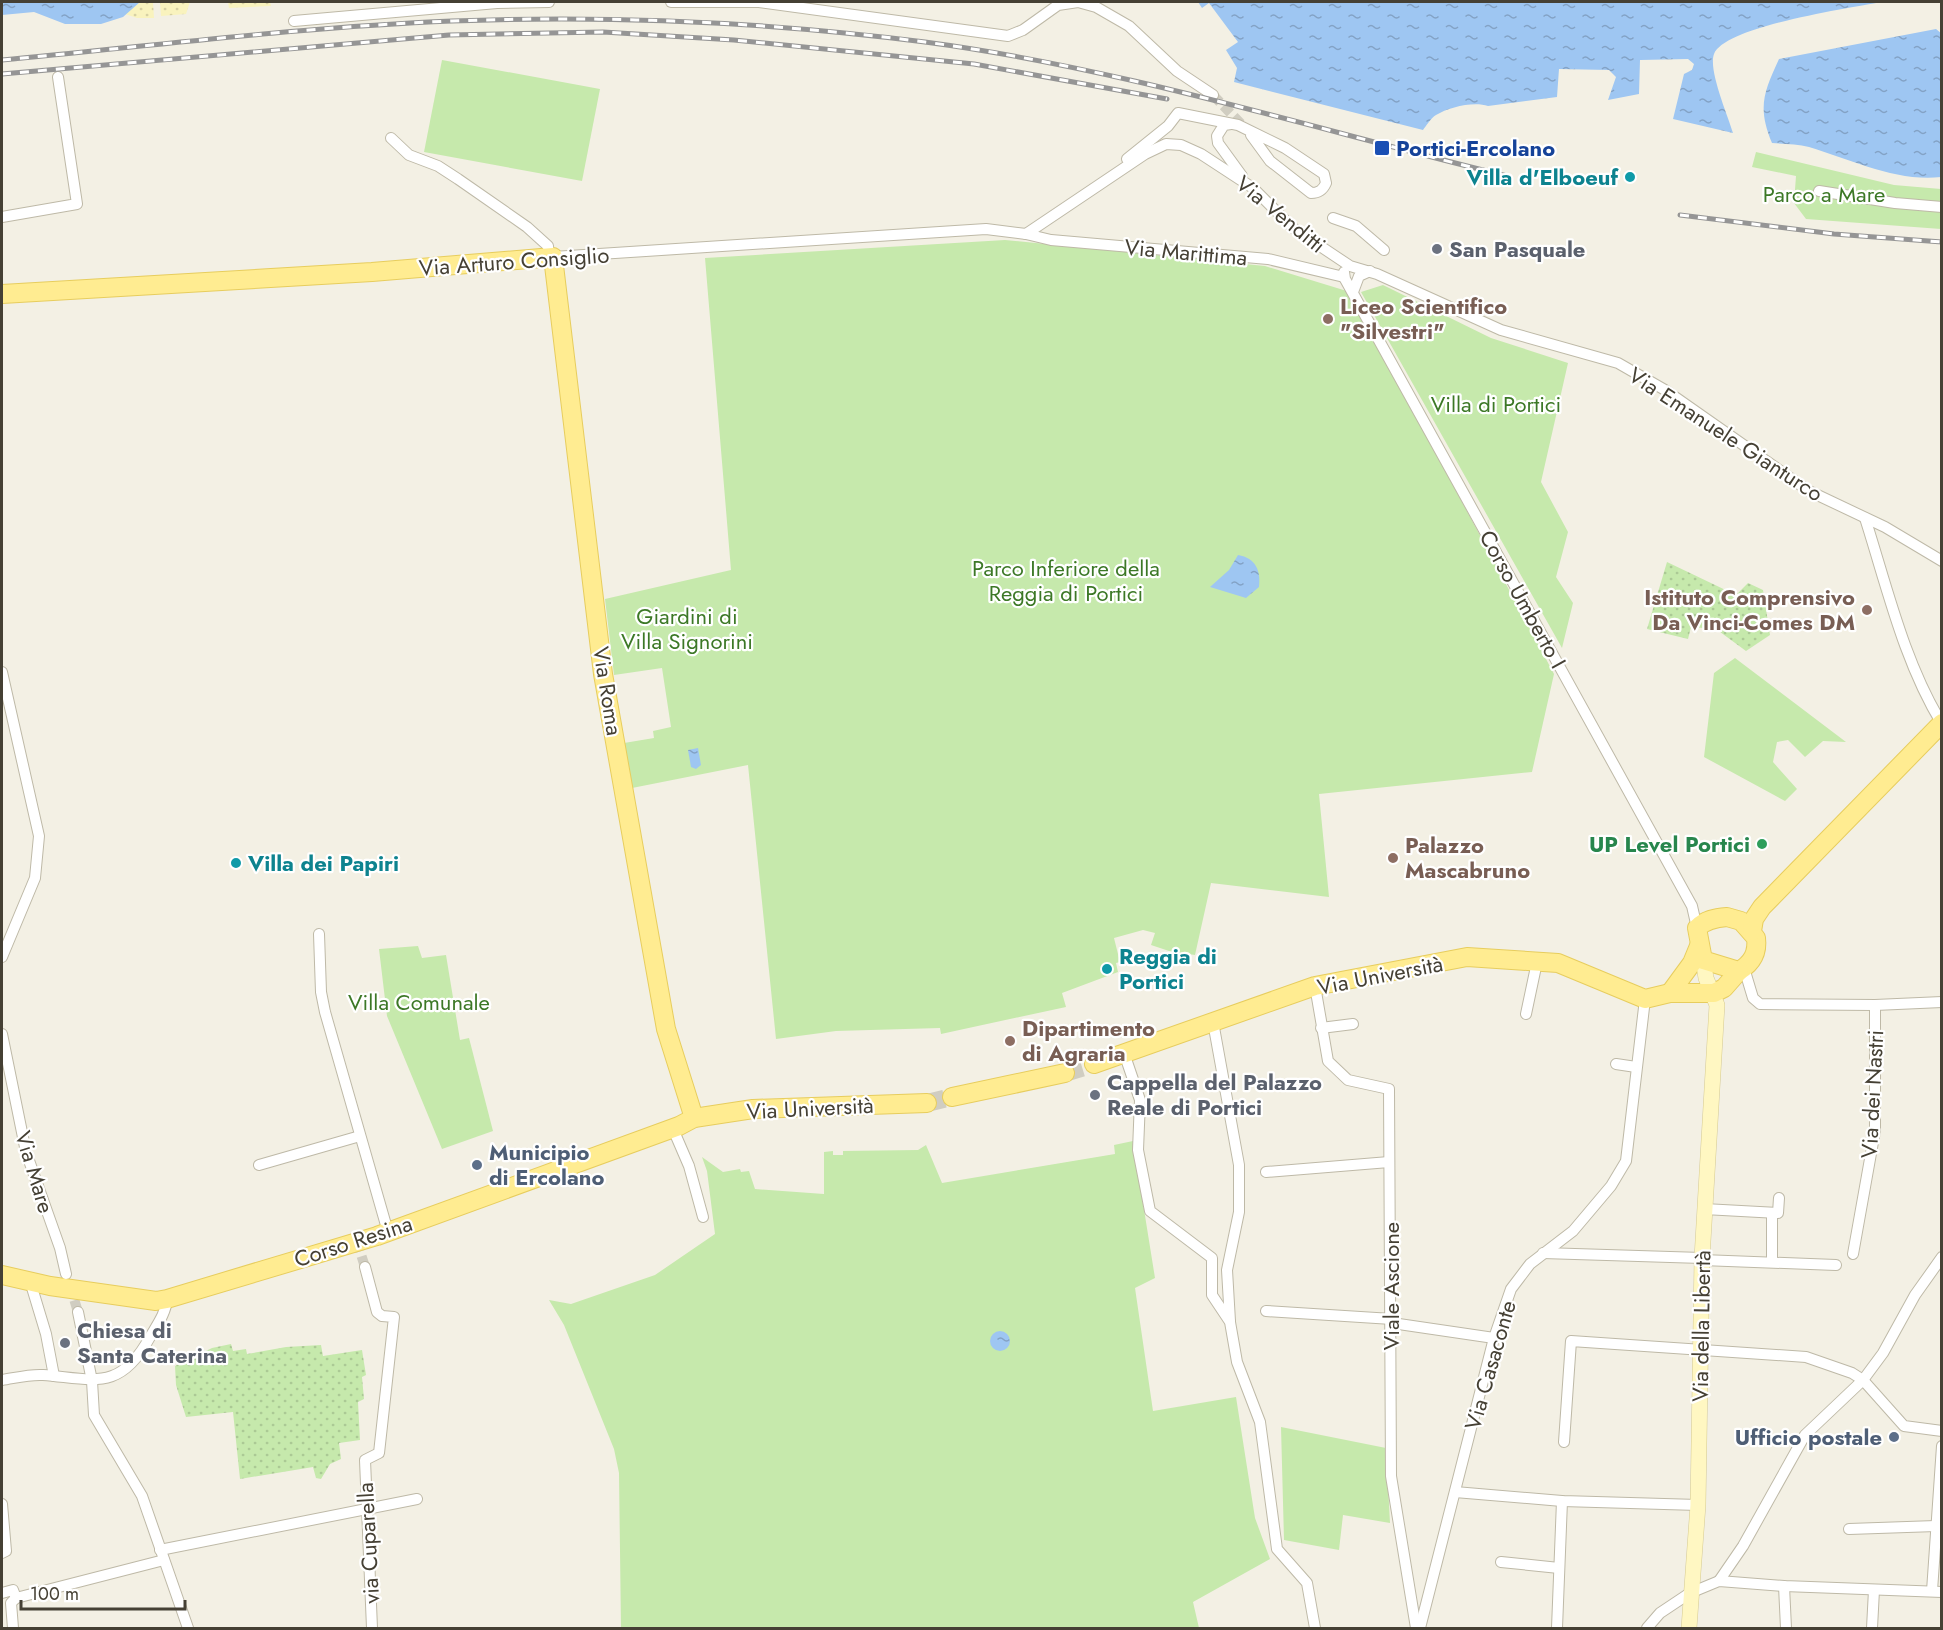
<svg xmlns="http://www.w3.org/2000/svg" width="1943" height="1630" viewBox="0 0 1943 1630" font-family="Jost,sans-serif">
<style>
.grass{fill:url(#grass-dots)}
.sand{fill:url(#sand-dots)}
.park{fill:#c6e9ac}
.water{fill:url(#water-ripples)}
.lines{fill:none;stroke-linecap:round;stroke-linejoin:round}
.street-tunnel{stroke:#d0cdc1;stroke-width:10;stroke-dasharray:10 5;stroke-linecap:butt}
.primary-tunnel{stroke:#d0cdc1;stroke-width:18;stroke-dasharray:18 9;stroke-linecap:butt}
.street-casing{stroke:#beb9a7;stroke-width:12}
.secondary-casing{stroke:#d5ca93;stroke-width:16}
.primary-casing{stroke:#e7cd5e;stroke-width:20}
.street{stroke:#fff;stroke-width:10}
.secondary{stroke:#fff7c2;stroke-width:15}
.primary{stroke:#ffec91;stroke-width:18}
.rail-casing{stroke:#959595;stroke-width:5}
.rail{stroke:#fff;stroke-width:3;stroke-dasharray:9;stroke-linecap:butt}
.transit-dot{fill:#1a4fb4;stroke:#fff;stroke-width:2}
.culture-dot{fill:#0f9aa8;stroke:#fff;stroke-width:2}
.worship-dot{fill:#6b7280;stroke:#fff;stroke-width:2}
.education-dot{fill:#8d6e63;stroke:#fff;stroke-width:2}
.leisure-dot{fill:#2e9e5b;stroke:#fff;stroke-width:2}
.service-dot{fill:#5c6f8a;stroke:#fff;stroke-width:2}
.labels{text-anchor:middle;dominant-baseline:central;stroke-width:4.5;stroke-linejoin:round;paint-order:stroke}
.transit-label{font-size:22px;font-weight:bold;fill:#164399;stroke:#fff;text-anchor:start}
.culture-label{font-size:22px;font-weight:bold;fill:#0d838f;stroke:#fff;text-anchor:start}
.park-label{font-size:22px;fill:#3c7826;stroke:#fff}
.street-label{font-size:22px;fill:#454034;stroke:#fff}
.worship-label{font-size:22px;font-weight:bold;fill:#5b616d;stroke:#fff;text-anchor:start}
.education-label{font-size:22px;font-weight:bold;fill:#785e54;stroke:#fff;text-anchor:start}
.leisure-label{font-size:22px;font-weight:bold;fill:#27864d;stroke:#fff;text-anchor:end}
.service-label{font-size:22px;font-weight:bold;fill:#4e5e75;stroke:#fff;text-anchor:start}
</style>
<defs>
<pattern id="grass-dots" width="8" height="8" patternUnits="userSpaceOnUse" patternTransform="scale(1.5)"><rect width="8" height="8" fill="#c6e9ac"/><path d="M2 2h.1M6 6h.1" fill="none" stroke="#abc995" stroke-width="1.8" stroke-linecap="round"/></pattern>
<pattern id="sand-dots" width="8" height="8" patternUnits="userSpaceOnUse" patternTransform="scale(1.5)"><rect width="8" height="8" fill="#f9f3be"/><path d="M2 2h.1M6 6h.1" fill="none" stroke="#d7d1a4" stroke-width="1.8" stroke-linecap="round"/></pattern>
<pattern id="water-ripples" width="26" height="14" patternUnits="userSpaceOnUse" patternTransform="scale(1.5)"><rect width="26" height="14" fill="#9ec6f2"/><path d="M2 4q2-2 4 0t4 0M15 11q2-2 4 0t4 0" fill="none" stroke="#83a2c5"/></pattern>
</defs>
<rect width="100%" height="100%" fill="#f3f0e4"/>
<!-- grass -->
<g class="grass">
<polygon points="1667,562 1736,595 1748,583 1763,590 1770,635 1746,651 1716,629 1691,627 1688,639 1647,629"/>
<polygon points="231,1344 233,1351 246,1349 247,1354 286,1347 321,1345 323,1356 362,1350 366,1375 362,1377 364,1399 358,1402 360,1440 339,1443 341,1459 330,1464 321,1479 316,1478 313,1467 240,1479 233,1412 186,1417 176,1385 175,1366 212,1348"/>
</g>
<!-- sand -->
<g class="sand">
<polygon points="140,2 153,2 154,18 137,18 125,14"/>
<polygon points="160,2 190,2 186,14 161,16"/>
<polygon points="228,2 270,2 271,6 229,8"/>
</g>
<!-- park -->
<g class="park">
<polygon points="442,60 600,89 582,181 424,152"/>
<polygon points="1756,152 1894,185 1941,189 1941,229 1806,219 1794,203 1796,176 1752,167"/>
<polygon points="1005,240 1265,266 1350,292 1554,674 1532,772 1319,794 1329,897 1211,883 1195,955 1169,951 1151,945 1155,933 1143,930 1114,938 1120,962 1116,963 1118,972 1062,993 1066,1007 941,1034 940,1028 836,1031 776,1039 748,765 632,788 624,743 654,738 653,731 671,727 662,668 614,675 605,599 731,570 705,258"/>
<polygon points="1383,285 1491,338 1568,363 1541,482 1568,532 1556,577 1573,603 1562,648 1361,292"/>
<polygon points="1735,658 1846,742 1823,741 1805,757 1788,740 1777,742 1773,762 1797,789 1785,801 1704,757 1714,673"/>
<polygon points="418,946 422,958 446,955 460,1040 469,1038 493,1131 442,1149 387,1016 379,949"/>
<polygon points="1133,1141 1155,1278 1135,1288 1153,1411 1236,1397 1255,1518 1270,1559 1193,1602 1199,1628 621,1628 619,1473 614,1449 564,1325 549,1300 571,1304 655,1275 715,1234 707,1171 702,1157 723,1172 740,1169 741,1172 749,1171 755,1189 824,1194 824,1152 833,1151 833,1155 843,1155 843,1151 918,1150 926,1145 942,1183 1115,1154 1114,1145"/>
<polygon points="1281,1427 1386,1448 1390,1523 1343,1515 1339,1550 1284,1540"/>
</g>
<!-- water -->
<g class="water">
<polygon points="2,2 140,2 123,17 101,24 65,24 34,12 2,15"/>
<path d="M 1198,2 L 1881,2 C 1851,8 1725,26 1714,54 C 1708,70 1728,116 1733,133 L 1673,119 L 1684,74 L 1692,70 L 1694,64 L 1688,59 L 1640,60 L 1639,94 L 1608,100 L 1616,77 L 1609,70 L 1559,69 L 1557,97 L 1488,106 C 1474,101 1449,107 1436,115 C 1431,118 1426,126 1423,130 L 1234,82 L 1237,68 L 1226,50 L 1238,42 L 1209,3 L 1202,8 Z"/>
<path d="M 1936,29 L 1942,34 L 1941,177 C 1896,182 1852,160 1809,147 C 1798,144 1784,144 1772,143 C 1757,107 1764,92 1779,59 Z"/>
<path d="M 1238,555 C 1256,558 1261,571 1259,587 L 1246,598 L 1210,587 L 1229,570 Z"/>
<polygon points="698,748 701,765 696,769 691,767 688,750"/>
<circle cx="1000" cy="1341" r="10"/>
</g>
<g class="lines">
<!-- street-tunnel -->
<g class="street-tunnel">
<polyline points="1213,95 1247,130"/>
<polyline points="357,1242 365,1267"/>
<polyline points="70,1286 78,1312"/>
</g>
<!-- primary-tunnel -->
<g class="primary-tunnel">
<polyline points="1065,1073 1094,1064"/>
<polyline points="927,1103 952,1097"/>
</g>
<defs>
<g id="street">
<polyline points="671,2 758,2"/>
<polyline points="759,2 1008,36 1023,30 1058,5 1078,2 1096,7 1129,26 1177,71 1213,95"/>
<polyline points="294,21 497,3 549,2"/>
<polyline points="1231,124 1224,125 1217,136 1218,143 1242,176"/>
<polyline points="391,138 409,155 438,166 458,179 527,227 548,246 549,257"/>
<path d="M 1127,159 L 1168,126 L 1178,113 L 1238,125 L 1285,148 L 1324,174 L 1326,183 C 1323,190 1319,193 1311,193 L 1270,161 L 1251,135"/>
<polyline points="1819,191 1895,203 1942,207"/>
<polyline points="2,217 77,204 58,77"/>
<polyline points="1333,218 1356,226 1384,250"/>
<polyline points="1026,234 1145,154 1166,144 1181,145 1201,154 1253,188 1293,228 1350,266 1377,274 1501,330 1618,363 1665,390 1809,491 1885,527 1942,561"/>
<polyline points="553,257 986,229 1026,234 1051,240 1268,259 1344,277"/>
<polyline points="1344,272 1345,279 1692,906 1697,928"/>
<polyline points="1353,292 1359,276 1370,271"/>
<path d="M 1865,518 C 1887,587 1904,662 1942,724"/>
<polyline points="2,672 39,836 35,878 2,957"/>
<polyline points="319,934 321,992 325,1012 388,1232"/>
<polyline points="1744,968 1753,998 1760,1004 1875,1005 1942,1002"/>
<polyline points="1315,986 1328,1061 1348,1080 1389,1089 1391,1476 1416,1628"/>
<polyline points="1526,1014 1537,962"/>
<polyline points="1213,1022 1239,1165 1239,1212 1227,1270 1230,1321"/>
<polyline points="1321,1028 1353,1024"/>
<polyline points="2,1034 26,1152 60,1248 66,1274"/>
<polyline points="1124,1053 1140,1100 1138,1150 1150,1211 1212,1258 1212,1295 1230,1322 1237,1362 1260,1422 1277,1549 1307,1583 1315,1628"/>
<polyline points="1616,1064 1636,1067"/>
<polyline points="673,1129 689,1166 703,1217"/>
<polyline points="259,1165 360,1136"/>
<polyline points="1266,1172 1389,1162"/>
<polyline points="1704,1209 1778,1213 1779,1198"/>
<polyline points="1543,1253 1702,1258"/>
<polyline points="1853,1254 1875,1131 1875,1005"/>
<polyline points="1702,1260 1836,1265"/>
<polyline points="1772,1262 1772,1213"/>
<polyline points="365,1267 377,1312 382,1316 394,1317 379,1453 365,1460 372,1628"/>
<polyline points="30,1281 46,1334 54,1376"/>
<polyline points="1266,1311 1392,1319"/>
<polyline points="78,1312 92,1381 94,1415 142,1496 188,1628"/>
<polyline points="1392,1323 1494,1338"/>
<path d="M 2,1380 C 15,1378 30,1374 43,1375 C 94,1379 120,1392 150,1337 C 157,1325 166,1313 167,1299"/>
<polyline points="1564,1442 1571,1341 1806,1357 1852,1373 1863,1380 1904,1426 1942,1431"/>
<polyline points="1455,1492 1562,1501 1698,1505"/>
<polyline points="1849,1529 1936,1526"/>
<polyline points="160,1550 417,1499"/>
<polyline points="2,1553 6,1551 2,1504"/>
<polyline points="1501,1562 1559,1568"/>
<polyline points="1719,1581 1743,1546 1805,1435 1863,1380 1883,1353 1915,1295 1942,1257"/>
<polyline points="1784,1586 1786,1628"/>
<polyline points="1932,1591 1942,1446"/>
<polyline points="2,1593 13,1590 16,1598 164,1560"/>
<polyline points="13,1628 11,1603 16,1598"/>
<polyline points="1420,1628 1494,1338 1511,1289 1530,1264 1573,1231 1611,1186 1626,1161 1645,999"/>
<polyline points="1557,1628 1562,1501"/>
<polyline points="1647,1628 1660,1613 1690,1593 1719,1581 1784,1586 1942,1592"/>
<polyline points="1872,1628 1874,1590"/>
</g>
<polyline id="secondary" points="1689,1628 1698,1505 1702,1258 1717,1005 1706,978 1703,960"/>
<g id="primary">
<polyline points="2,294 372,272 553,257 603,674 666,1029 694,1118"/>
<path d="M 1727,917 L 1741,921 L 1756,938 C 1758,953 1752,963 1739,971 L 1703,960 L 1697,928 C 1705,920 1715,918 1727,917 Z"/>
<polyline points="1752,931 1754,919 1762,907 1942,723"/>
<polyline points="1670,993 1692,963 1699,946"/>
<polyline points="1094,1064 1315,986 1467,957 1558,963 1645,999 1670,993 1714,993 1724,988 1739,971"/>
<polyline points="952,1097 1065,1073"/>
<polyline points="2,1275 50,1286 156,1301 167,1299 377,1236 679,1126 694,1118 753,1109 927,1103"/>
</g>
</defs>
<!-- street casing -->
<use href="#street" class="street-casing"/>
<!-- secondary casing -->
<use href="#secondary" class="secondary-casing"/>
<!-- primary casing -->
<use href="#primary" class="primary-casing"/>
<!-- street -->
<use href="#street" class="street"/>
<!-- secondary -->
<use href="#secondary" class="secondary"/>
<!-- primary -->
<use href="#primary" class="primary"/>
<defs>
<g id="rail">
<path d="M 2,60 C 151,46 301,27 452,21 C 610,15 768,22 925,42 C 1122,68 1314,129 1507,176"/>
<polyline points="2,74 449,35 603,32 734,40 974,64 1167,99"/>
<polyline points="1680,215 1834,234 1942,242"/>
</g>
</defs>
<!-- rail casing -->
<use href="#rail" class="rail-casing"/>
<!-- rail -->
<use href="#rail" class="rail"/>
</g>
<!-- markers -->
<rect class="transit-dot" x="1374" y="140" width="16" height="16" rx="3"/>
<g class="culture-dot">
<circle cx="1630" cy="177" r="6"/>
<circle cx="236" cy="863" r="6"/>
<circle cx="1107" cy="969" r="6"/>
</g>
<g class="worship-dot">
<circle cx="1437" cy="249" r="6"/>
<circle cx="1095" cy="1095" r="6"/>
<circle cx="65" cy="1343" r="6"/>
</g>
<g class="education-dot">
<circle cx="1328" cy="319" r="6"/>
<circle cx="1867" cy="610" r="6"/>
<circle cx="1393" cy="858" r="6"/>
<circle cx="1010" cy="1041" r="6"/>
</g>
<circle class="leisure-dot" cx="1762" cy="844" r="6"/>
<g class="service-dot">
<circle cx="477" cy="1165" r="6"/>
<circle cx="1894" cy="1437" r="6"/>
</g>
<g class="labels">
<!-- transit labels -->
<g class="transit-label">
<text x="1396" y="148">Portici-Ercolano</text>
</g>
<!-- culture labels -->
<g class="culture-label">
<text x="1618" y="177" text-anchor="end">Villa d'Elboeuf</text>
<text x="248" y="863">Villa dei Papiri</text>
<text x="1119" y="956">Reggia di<tspan x="1119" dy="25">Portici</tspan></text>
</g>
<!-- park labels -->
<g class="park-label">
<text x="1824" y="194">Parco a Mare</text>
<text x="1496" y="404">Villa di Portici</text>
<text x="1066" y="568">Parco Inferiore della<tspan x="1066" dy="25">Reggia di Portici</tspan></text>
<text x="687" y="616">Giardini di<tspan x="687" dy="25">Villa Signorini</tspan></text>
<text x="419" y="1002">Villa Comunale</text>
</g>
<!-- street labels -->
<g class="street-label">
<text transform="translate(1281 214) rotate(39)">Via Venditti</text>
<text transform="translate(1186 252) rotate(5)">Via Marittima</text>
<text transform="translate(514 261) rotate(-4)">Via Arturo Consiglio</text>
<text transform="translate(1726 434) rotate(33)">Via Emanuele Gianturco</text>
<text transform="translate(1523 599) rotate(61)">Corso Umberto I</text>
<text transform="translate(608 691) rotate(81)">Via Roma</text>
<text transform="translate(1380 975) rotate(-11)">Via Università</text>
<text transform="translate(1872 1094) rotate(-87)">Via dei Nastri</text>
<text transform="translate(810 1108) rotate(-3)">Via Università</text>
<text transform="translate(35 1172) rotate(73)">Via Mare</text>
<text transform="translate(353 1241) rotate(-18)">Corso Resina</text>
<text transform="translate(1391 1286) rotate(-90)">Viale Ascione</text>
<text transform="translate(1701 1326) rotate(-89)">Via della Libertà</text>
<text transform="translate(1490 1365) rotate(-74)">Via Casaconte</text>
<text transform="translate(368 1543) rotate(-93)">via Cuparella</text>
</g>
<!-- worship labels -->
<g class="worship-label">
<text x="1449" y="249">San Pasquale</text>
<text x="1107" y="1082">Cappella del Palazzo<tspan x="1107" dy="25">Reale di Portici</tspan></text>
<text x="77" y="1330">Chiesa di<tspan x="77" dy="25">Santa Caterina</tspan></text>
</g>
<!-- education labels -->
<g class="education-label">
<text x="1340" y="306">Liceo Scientifico<tspan x="1340" dy="25">"Silvestri"</tspan></text>
<text x="1855" y="597" text-anchor="end">Istituto Comprensivo<tspan x="1855" dy="25">Da Vinci-Comes DM</tspan></text>
<text x="1405" y="845">Palazzo<tspan x="1405" dy="25">Mascabruno</tspan></text>
<text x="1022" y="1028">Dipartimento<tspan x="1022" dy="25">di Agraria</tspan></text>
</g>
<!-- leisure labels -->
<g class="leisure-label">
<text x="1750" y="844">UP Level Portici</text>
</g>
<!-- service labels -->
<g class="service-label">
<text x="489" y="1152">Municipio<tspan x="489" dy="25">di Ercolano</tspan></text>
<text x="1882" y="1437" text-anchor="end">Ufficio postale</text>
</g>
</g>
<!-- border -->
<rect width="1943" height="1630" fill="none" stroke="#454034" stroke-width="6"/>
<!-- scale -->
<path d="M21 1600v9h164v-9" fill="none" stroke="#454034" stroke-width="3"/>
<text x="30" y="1600" font-size="18" fill="#454034" stroke="#ffffff" stroke-width="4.5" paint-order="stroke">100 m</text>
</svg>
